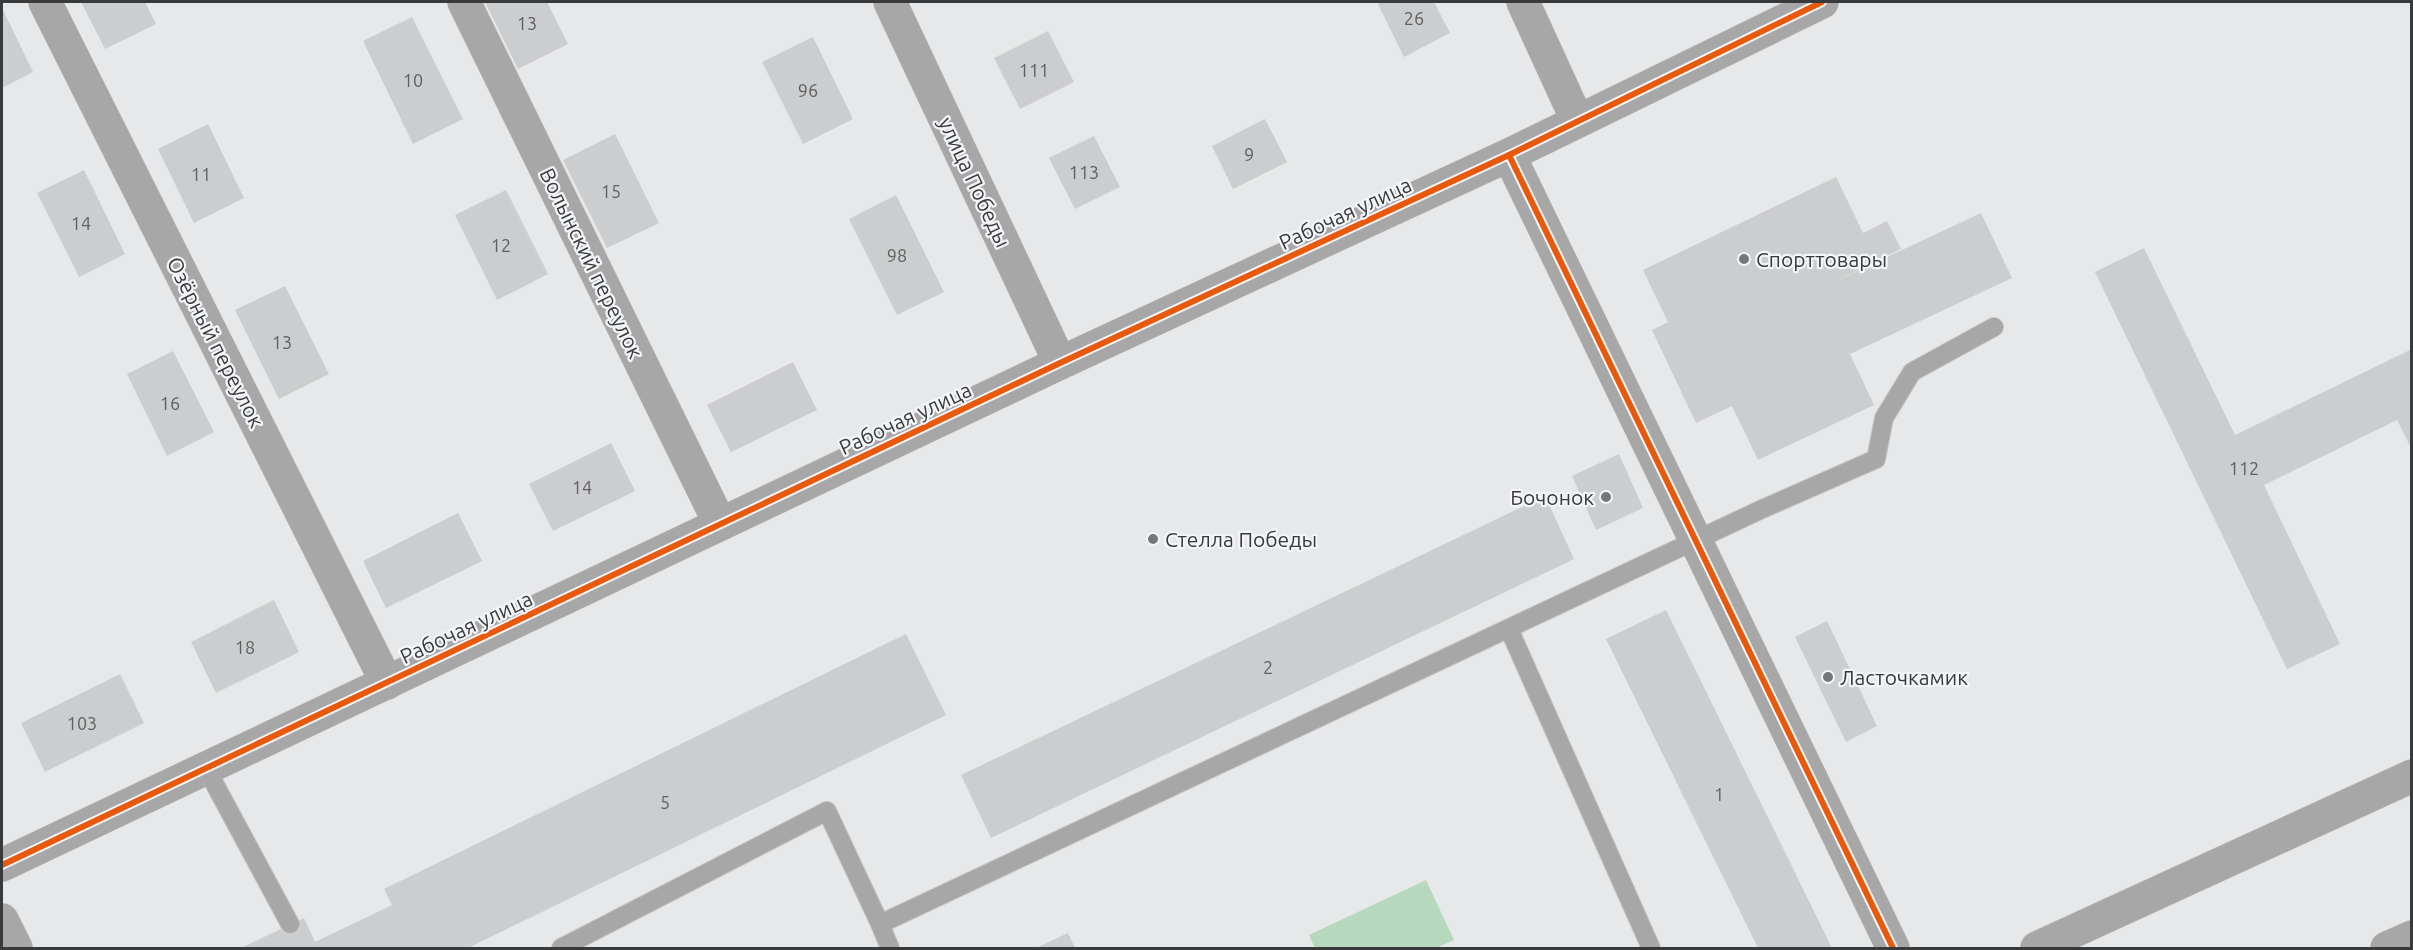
<svg xmlns="http://www.w3.org/2000/svg" width="2413" height="950" viewBox="0 0 2413 950" font-family="Ubuntu,sans-serif">
<style>
.green{fill:#b6d9bd}
.building{fill:#cccdce}
.lines{fill:none;stroke-linecap:round;stroke-linejoin:round}
.service-casing{stroke:#c4c5c6;stroke-width:20}
.minor-casing{stroke:#c4c5c6;stroke-width:34}
.service{stroke:#a7a7a8;stroke-width:18}
.minor{stroke:#a7a7a8;stroke-width:33}
.cycleway-casing{stroke:#f3f5f8;stroke-width:10}
.cycleway{stroke:#e8590c;stroke-width:6}
.poi-dot{fill:#767778;stroke:#f3f5f8;stroke-width:2}
.labels{text-anchor:middle;dominant-baseline:central;stroke-width:4.5;stroke-linejoin:round;paint-order:stroke}
.number-label{font-size:18px;fill:#5e5f60}
.street-label{font-size:21px;fill:#393a3b;stroke:#f3f5f8}
.poi-label{font-size:21px;fill:#393a3b;stroke:#f3f5f8;text-anchor:start}
</style>
<rect width="100%" height="100%" fill="#e7e8e9"/>
<!-- green -->
<polygon class="green" points="1426,880 1454,940 1436,948 1315,948 1309,935"/>
<!-- building -->
<g class="building">
<polygon points="81,2 145,2 156,24 105,49"/>
<polygon points="485,2 547,2 568,44 518,69"/>
<polygon points="1382,2 1434,2 1450,33 1404,57 1378,4"/>
<polygon points="2,8 33,72 2,88"/>
<polygon points="412,17 463,119 413,144 363,41"/>
<polygon points="1048,31 1074,82 1020,109 994,58"/>
<polygon points="813,37 853,119 803,144 762,62"/>
<polygon points="1265,119 1287,162 1233,189 1212,146"/>
<polygon points="208,124 244,198 194,223 158,149"/>
<polygon points="615,134 659,223 607,248 563,160"/>
<polygon points="1094,136 1120,187 1075,209 1049,158"/>
<polygon points="84,170 125,254 79,277 37,193"/>
<polygon points="1836,177 1863,233 1887,221 1901,249 1823,287 1981,213 2012,278 1850,354 1874,405 1758,460 1732,406 1696,423 1652,330 1668,322 1643,270"/>
<polygon points="506,190 548,274 497,300 455,215"/>
<polygon points="896,195 944,292 897,315 849,219"/>
<polygon points="2144,248 2235,435 2412,349 2412,450 2397,420 2264,485 2340,644 2287,669 2095,272"/>
<polygon points="285,286 329,374 279,399 235,310"/>
<polygon points="173,351 214,432 167,456 127,374"/>
<polygon points="793,362 817,410 731,452 707,405"/>
<polygon points="611,443 635,491 553,531 529,484"/>
<polygon points="1619,454 1643,508 1596,530 1572,476"/>
<polygon points="1545,496 1574,559 991,838 961,775"/>
<polygon points="458,513 482,561 386,608 363,561"/>
<polygon points="274,600 299,652 216,693 191,642"/>
<polygon points="1666,610 1832,948 1758,948 1606,639"/>
<polygon points="1827,621 1877,726 1846,742 1795,637"/>
<polygon points="906,634 946,715 468,948 241,948 304,918 315,942 392,905 384,889"/>
<polygon points="120,674 144,723 45,772 21,723"/>
<polygon points="1068,933 1075,948 1036,948"/>
</g>
<g class="lines">
<defs>
<g id="service">
<polyline points="1509,629 1651,948"/>
<polyline points="206,768 290,924"/>
<polyline points="880,924 890,948"/>
<polyline points="561,948 827,811 880,924 1760,510 1876,459 1884,418 1912,372 1994,327"/>
</g>
<g id="minor">
<polyline points="45,2 387,683"/>
<polyline points="464,2 720,524"/>
<polyline points="890,2 1060,363"/>
<polyline points="1523,2 1577,120"/>
<polyline points="1509,155 1893,948"/>
<polyline points="2,865 1060,363 1509,155 1822,2"/>
<polyline points="2,920 16,948"/>
<polyline points="2037,948 2412,776"/>
<polyline points="2387,948 2412,937"/>
</g>
</defs>
<!-- service casing -->
<use href="#service" class="service-casing"/>
<!-- minor casing -->
<use href="#minor" class="minor-casing"/>
<!-- service -->
<use href="#service" class="service"/>
<!-- minor -->
<use href="#minor" class="minor"/>
<defs>
<g id="cycleway">
<polyline points="1509,155 1893,948"/>
<polyline points="2,865 1060,363 1509,155 1822,2"/>
</g>
</defs>
<!-- cycleway casing -->
<use href="#cycleway" class="cycleway-casing"/>
<!-- cycleway -->
<use href="#cycleway" class="cycleway"/>
</g>
<!-- markers -->
<g class="poi-dot">
<circle cx="1744" cy="259" r="6"/>
<circle cx="1606" cy="497" r="6"/>
<circle cx="1153" cy="539" r="6"/>
<circle cx="1828" cy="677" r="6"/>
</g>
<g class="labels">
<!-- number labels -->
<g class="number-label">
<text x="1414" y="18">26</text>
<text x="527" y="23">13</text>
<text x="1034" y="70">111</text>
<text x="413" y="80">10</text>
<text x="808" y="90">96</text>
<text x="1249" y="154">9</text>
<text x="1084" y="172">113</text>
<text x="201" y="174">11</text>
<text x="611" y="191">15</text>
<text x="81" y="223">14</text>
<text x="501" y="245">12</text>
<text x="897" y="255">98</text>
<text x="282" y="342">13</text>
<text x="170" y="403">16</text>
<text x="2244" y="468">112</text>
<text x="582" y="487">14</text>
<text x="245" y="647">18</text>
<text x="1268" y="667">2</text>
<text x="82" y="723">103</text>
<text x="1719" y="794">1</text>
<text x="665" y="802">5</text>
</g>
<!-- street labels -->
<g class="street-label">
<text transform="translate(975 182) rotate(65)">улица Победы</text>
<text transform="translate(1345 213) rotate(-25)">Рабочая улица</text>
<text transform="translate(592 263) rotate(64)">Волынский переулок</text>
<text transform="translate(216 342) rotate(63)">Озёрный переулок</text>
<text transform="translate(905 418) rotate(-25)">Рабочая улица</text>
<text transform="translate(466 627) rotate(-25)">Рабочая улица</text>
</g>
<!-- poi labels -->
<g class="poi-label">
<text x="1756" y="259">Спорттовары</text>
<text x="1594" y="497" text-anchor="end">Бочонок</text>
<text x="1165" y="539">Стелла Победы</text>
<text x="1840" y="677">Ласточкамик</text>
</g>
</g>
<!-- border -->
<rect width="2413" height="950" fill="none" stroke="#393a3b" stroke-width="6"/>
</svg>
